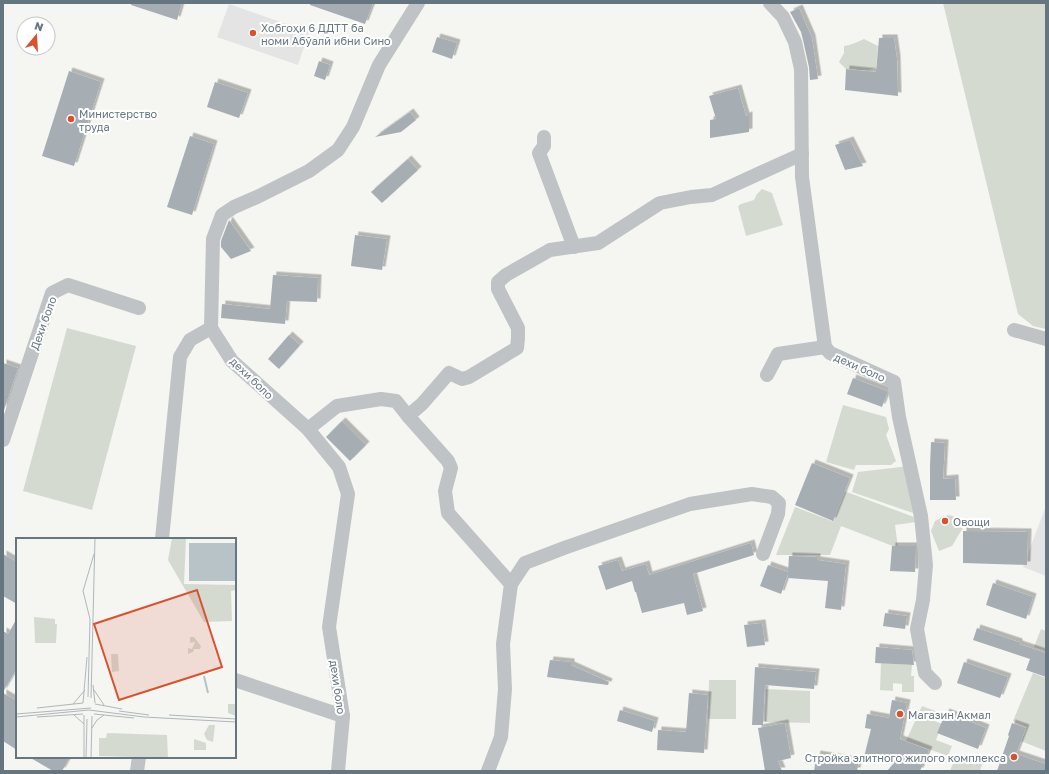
<svg xmlns="http://www.w3.org/2000/svg" width="1049" height="774" viewBox="0 0 1049 774" font-family="'Golos Text',sans-serif">
<style>
.built{fill:#e3e4e3}
.green{fill:#d5dad1}
.building{fill:#a6aeb3;filter:url(#shadow)}
.lines{fill:none;stroke-linecap:round;stroke-linejoin:round}
.minor{stroke:#bfc3c6;stroke-width:14}
.poi-dot{fill:#d75330;stroke:#fff;stroke-width:1.5}
.labels{text-anchor:middle;dominant-baseline:central;stroke-width:4;stroke-linejoin:round;paint-order:stroke}
.poi-label{font-size:11px;fill:#667681;stroke:#fff;text-anchor:start}
.street-label{font-size:11px;fill:#667681;stroke:#fff}
.inset-river{fill:none;stroke:#b8c3c7;stroke-width:2}
.inset-road{fill:none;stroke:#afb7bb;stroke-width:1}
.view{fill:#d75330;fill-opacity:0.15;stroke:#d75330;stroke-width:2}
.inset-edge{fill:none;stroke:#667681;stroke-width:2}
</style>
<defs>
<filter id="shadow"><feDropShadow dx="3.5" dy="-3.5" stdDeviation="0" flood-color="#0004"/></filter>
</defs>
<rect width="100%" height="100%" fill="#f5f5f2"/>
<!-- built -->
<g class="built">
<polygon points="229,4 309,32 298,65 217,37"/>
<polygon points="1046,506 1046,576 1023,567"/>
</g>
<!-- green -->
<g class="green">
<polygon points="943,3 1046,3 1046,329 1033,326 1018,314"/>
<path d="M 864,39 L 878,46 L 876,68 C 864,72 859,69 846,69 L 839,62 L 844,53 L 844,46 C 851,45 857,42 864,39 Z"/>
<polygon points="762,189 772,193 783,225 746,236 738,206 741,204 754,200 757,194"/>
<polygon points="67,328 136,346 92,510 23,491"/>
<polygon points="843,405 886,417 889,429 886,435 896,461 891,465 856,465 854,470 826,462"/>
<polygon points="909,466 916,522 895,525 898,548 841,526 830,555 776,555 795,507 832,521 844,491 914,517 913,513 852,492 858,472"/>
<polygon points="949,515 955,517 964,526 952,546 939,551 931,531 935,521 945,516"/>
<polygon points="1041,629 1046,631 1046,651 1034,647"/>
<polygon points="881,663 912,665 911,676 914,676 914,692 902,692 902,684 893,683 893,691 880,690"/>
<polygon points="1033,673 1046,678 1046,751 1021,741 1027,727 1013,721"/>
<polygon points="709,680 736,680 736,719 708,719"/>
<polygon points="766,689 810,691 810,723 765,722"/>
<polygon points="922,706 938,712 935,721 942,724 936,740 952,746 948,756 906,741"/>
<polygon points="956,755 982,764 980,771 950,771"/>
</g>
<!-- building -->
<g class="building">
<polygon points="131,3 182,3 177,20 131,5"/>
<polygon points="310,3 373,3 365,24 310,5"/>
<polygon points="799,8 812,38 818,79 810,80 809,67 803,40 801,32 790,12"/>
<polygon points="437,37 457,43 452,59 432,52"/>
<polygon points="879,38 894,38 897,59 898,96 845,90 846,69 876,72"/>
<polygon points="319,61 330,65 325,80 314,76"/>
<polygon points="69,71 101,82 74,166 42,156"/>
<polygon points="215,82 248,93 239,118 207,107"/>
<polygon points="738,88 746,116 749,115 749,132 710,138 710,120 716,119 709,96"/>
<polygon points="410,112 416,120 401,132 375,137"/>
<polygon points="190,136 214,144 192,215 167,207"/>
<polygon points="850,140 863,166 845,170 835,145"/>
<polygon points="408,159 418,170 382,203 371,192"/>
<polygon points="229,220 251,251 231,259 221,247 221,241"/>
<polygon points="355,235 387,239 382,270 351,266"/>
<polygon points="273,275 318,278 317,302 287,301 285,324 221,318 222,304 270,309"/>
<polygon points="289,335 300,345 279,369 268,359"/>
<polygon points="3,363 18,368 3,413"/>
<polygon points="853,378 887,391 887,394 882,407 847,394"/>
<polygon points="342,421 366,445 350,461 326,437"/>
<polygon points="931,442 945,443 943,479 955,478 956,500 930,500 930,466"/>
<polygon points="812,463 850,478 833,521 795,505"/>
<polygon points="963,531 1028,532 1027,565 963,563"/>
<polygon points="751,543 754,555 693,574 703,611 687,615 684,603 642,613 636,592 635,592 632,581 606,590 598,566 618,560 622,571 646,564 649,575"/>
<polygon points="892,546 916,546 915,572 890,571"/>
<polygon points="3,554 17,562 17,604 3,596"/>
<polygon points="789,556 817,557 817,560 846,564 841,610 825,608 828,581 788,578 788,574 781,594 760,586 768,565 788,572"/>
<polygon points="993,583 1033,597 1026,619 986,605"/>
<polygon points="885,613 907,616 905,629 883,626"/>
<polygon points="17,618 17,668 3,692 3,631 8,634"/>
<polygon points="762,623 765,645 747,647 744,625"/>
<polygon points="977,628 1019,642 1019,644 1046,653 1046,677 1026,670 1030,659 973,640"/>
<polygon points="876,647 912,650 914,665 875,663"/>
<polygon points="550,660 571,662 571,665 609,682 608,685 547,677"/>
<polygon points="964,662 1008,677 1000,698 957,683"/>
<polygon points="755,667 816,672 814,689 765,685 763,725 752,725"/>
<polygon points="3,693 17,701 17,750 3,741"/>
<polygon points="689,693 708,695 704,753 657,750 658,730 686,732"/>
<polygon points="892,700 907,703 900,739 929,750 920,771 887,771 893,764 864,757 871,729 865,728 867,714 889,718"/>
<polygon points="620,710 655,721 652,732 617,721"/>
<polygon points="946,712 986,728 978,749 937,733"/>
<polygon points="785,723 791,758 778,761 782,771 765,771 758,728"/>
<polygon points="1012,723 1026,728 1016,754 1046,764 1046,771 997,771 1009,736 1008,735"/>
<polygon points="817,754 859,761 857,771 814,771"/>
<polygon points="29,757 70,757 62,771 53,771"/>
</g>
<g class="lines">
<!-- minor -->
<g class="minor">
<polyline points="770,3 783,17 795,42 801,69 802,177 825,347 830,353 894,382 899,417 921,516 926,565 923,600 917,629 925,673 935,683"/>
<polyline points="544,137 544,146 539,153 574,247"/>
<polyline points="1014,330 1046,339"/>
<polyline points="767,375 778,354 825,347"/>
<polyline points="308,429 337,406 381,399 396,401 408,416"/>
<polyline points="3,440 52,293 68,285 139,308"/>
<polyline points="162,539 180,357 190,340 211,328"/>
<polyline points="511,584 525,563 564,548 690,504 752,494 772,497 779,503 778,514 763,554"/>
<polyline points="235,680 343,716"/>
<polyline points="137,771 139,757"/>
<polyline points="338,771 343,716 329,627 348,494 339,467 308,429 232,361 211,328 213,239 222,215 234,207 257,197 309,171 338,150 353,127 379,65 418,3"/>
<polyline points="488,771 501,737 505,689 503,644 511,584 448,513 445,491 451,468 448,461 408,416 422,404 449,373 462,379 469,377 517,348 518,338 518,328 498,289 498,282 506,275 550,250 598,243 660,203 691,197 712,195 802,154"/>
</g>
</g>
<!-- markers -->
<g class="poi-dot">
<circle cx="253" cy="33" r="4"/>
<circle cx="71" cy="119" r="4"/>
<circle cx="945" cy="521" r="4"/>
<circle cx="900" cy="714" r="4"/>
<circle cx="1014" cy="757" r="4"/>
</g>
<g class="labels">
<!-- poi labels -->
<g class="poi-label">
<text x="261" y="27">Хобгоҳи 6 ДДТТ ба<tspan x="261" dy="13">номи Абӯалӣ ибни Сино</tspan></text>
<text x="79" y="113">Министерство<tspan x="79" dy="13">труда</tspan></text>
<text x="953" y="521">Овощи</text>
<text x="908" y="714">Магазин Акмал</text>
<text x="1006" y="757" text-anchor="end">Стройка элитного жилого комплекса</text>
</g>
<!-- street labels -->
<g class="street-label">
<text transform="translate(43 323) rotate(-70)">Дехи боло</text>
<text transform="translate(860 367) rotate(24)">дехи боло</text>
<text transform="translate(252 378) rotate(44)">дехи боло</text>
<text transform="translate(338 687) rotate(82)">дехи боло</text>
</g>
</g>
<!-- overview -->
<g transform="translate(16 538)">
<rect width="220" height="220" fill="#f5f5f2"/>
<path d="M 156,0 L 170,0 L 168,46 L 220,47 L 220,52 L 215,53 L 216,83 L 188,84 L 152,22 ZM 18,79 L 39,81 L 39,86 L 29,86 L 41,86 L 40,105 L 19,105 ZM 174,99 L 178,99 L 185,108 L 184,111 L 178,111 L 177,114 L 172,116 L 172,110 L 176,111 L 179,104 L 174,105 ZM 95,116 L 102,116 L 103,133 L 96,134 ZM 212,166 L 220,166 L 220,178 L 212,175 ZM 193,187 L 199,187 L 197,204 L 191,202 L 188,196 ZM 91,195 L 151,197 L 152,220 L 83,218 L 83,200 L 90,200 ZM 178,201 L 190,205 L 190,212 L 178,212 Z" fill="#d5dad1"/>
<path d="M 173,5 L 220,5 L 220,43 L 173,43 Z" fill="#b8c3c7"/>
<path class="inset-river" d="M 188,138 L 192,155"/>
<path class="inset-road" d="M 77,147 L 79,165M 78,152 L 88,167M 72,159 L 74,81 L 67,53 L 78,16M 75,160 L 79,0M 67,165 L 71,119M 57,166 L 69,152M 79,166 L 106,171M 21,170 L 67,165M 103,173 L 133,177M 0,176 L 75,170M 78,176 L 118,180M 58,177 L 68,186M 153,177 L 220,181M 0,179 L 73,172 L 128,179 L 220,184M 21,179 L 67,176M 76,190 L 81,182 L 88,177M 68,220 L 68,177M 70,220 L 71,181M 75,220 L 76,178"/>
<path class="view" d="M 181,52 L 206,129 L 103,162 L 78,86 Z"/>
<rect width="220" height="220" class="inset-edge"/>
</g>
<!-- border -->
<rect width="1049" height="774" fill="none" stroke="#667681" stroke-width="8"/>
<!-- north arrow -->
<g transform="translate(36 36) rotate(18)"><circle r="19" fill="#ffffff" stroke="#c2c8cd"/>
<path d="M0-3L7 15L0 10L-7 15Z" fill="#d75330"/>
<text y="-6" font-size="11" font-weight="bold" text-anchor="middle" fill="#667681">N</text>
</g>
</svg>
